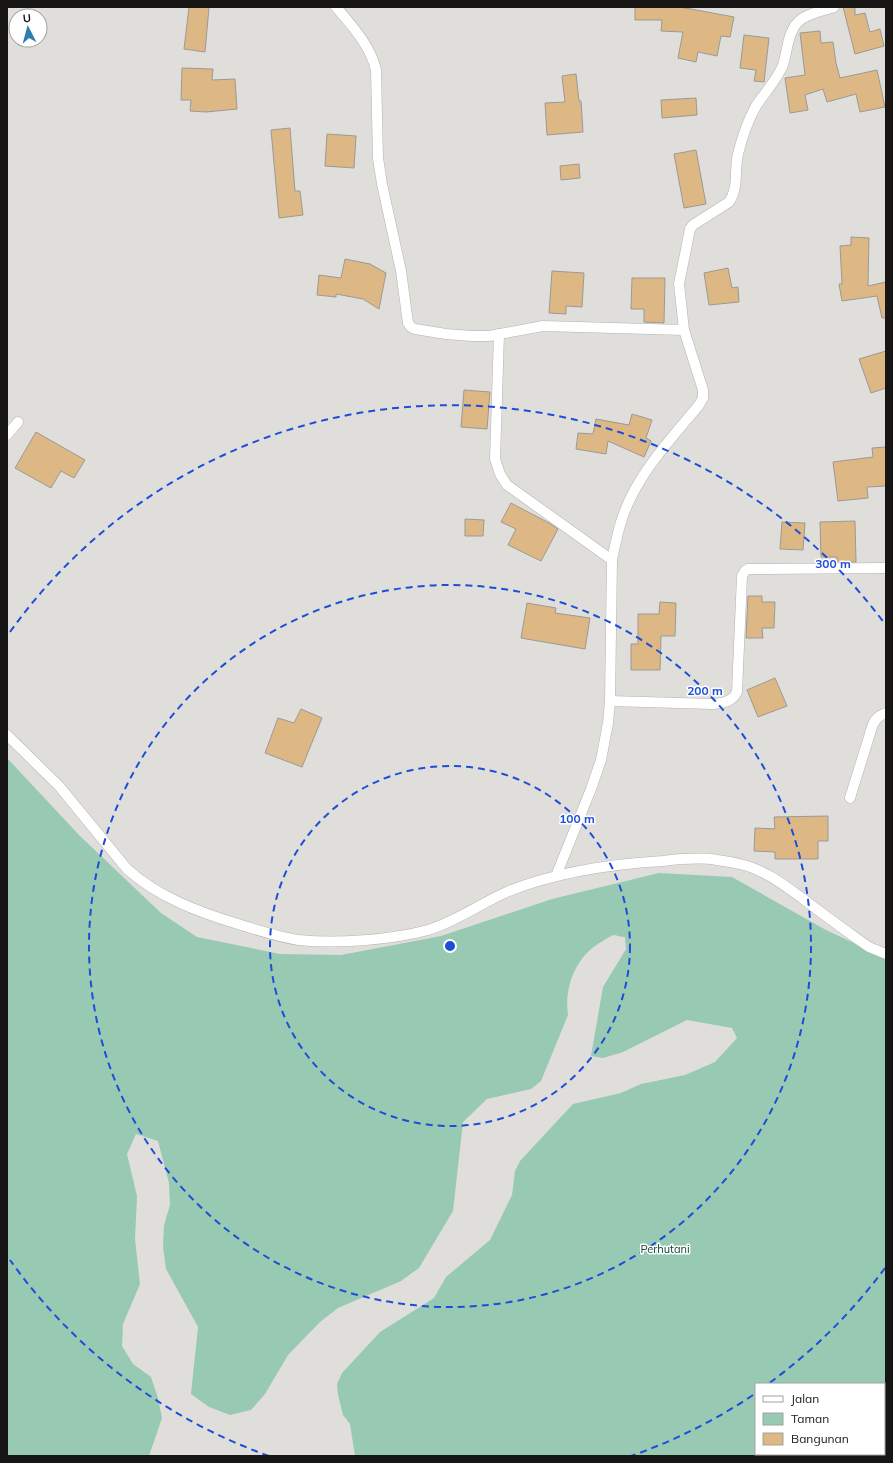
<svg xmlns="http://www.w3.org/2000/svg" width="893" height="1463" viewBox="0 0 893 1463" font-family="Mulish,sans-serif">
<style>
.green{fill:#98c9b3;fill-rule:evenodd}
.building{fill:#ddb884;stroke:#9b9996}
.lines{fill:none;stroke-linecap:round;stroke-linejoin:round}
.street-casing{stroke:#b5b3b0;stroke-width:11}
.street{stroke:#fff;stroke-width:10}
.ring{fill:none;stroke:#1d4ed8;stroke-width:2;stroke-dasharray:7 5}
.labels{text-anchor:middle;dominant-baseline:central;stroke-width:3;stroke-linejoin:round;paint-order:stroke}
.park-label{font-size:11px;fill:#0b4430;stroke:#fff}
.centre{fill:#1d4ed8;stroke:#fff;stroke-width:2}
.ring-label{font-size:12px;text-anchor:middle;font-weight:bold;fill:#1d4ed8;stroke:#fff;stroke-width:3;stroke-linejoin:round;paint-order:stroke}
</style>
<rect width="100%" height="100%" fill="#e0dedb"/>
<!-- green -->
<path class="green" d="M 7,758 L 80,836 L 161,913 L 197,937 L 280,954 L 341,955 L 441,936 L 552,899 L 659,873 L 732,877 L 826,930 L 886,958 L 886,1456 L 355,1456 L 350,1424 L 343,1415 L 338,1395 L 337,1384 L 342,1373 L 380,1332 L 434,1298 L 446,1277 L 490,1240 L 512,1195 L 515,1171 L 520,1161 L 573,1104 L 621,1093 L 641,1084 L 685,1075 L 715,1062 L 737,1038 L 732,1028 L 687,1020 L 623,1052 L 603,1058 L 591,1056 L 603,987 L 626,949 L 625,937 C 622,937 618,936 615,935 C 611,935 605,940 601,942 C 576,956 564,987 568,1015 L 541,1081 L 531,1089 L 487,1099 L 463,1122 L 453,1211 L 419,1268 L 401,1281 L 338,1308 L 320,1322 L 288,1355 L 265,1394 L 251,1410 L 230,1415 L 209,1407 L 191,1394 L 198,1327 L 166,1269 L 163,1247 L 164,1225 L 170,1205 L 169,1183 L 158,1141 L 136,1134 L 127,1154 L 137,1196 L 135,1239 L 140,1284 L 123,1324 L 122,1346 L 133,1364 L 151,1377 L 158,1398 L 162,1418 L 149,1456 L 7,1456 ZM 756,1384 L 884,1384 L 884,1454 L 756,1454 Z"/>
<!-- building -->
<g class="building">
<polygon points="189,7 209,7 205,52 184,49"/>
<polygon points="635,7 680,7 734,17 730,37 721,36 717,56 698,52 696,62 678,58 683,32 661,31 662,20 635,20"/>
<polygon points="843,7 855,7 855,15 865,13 870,32 880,29 884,46 855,54"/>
<polygon points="820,31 821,43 833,42 836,63 840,78 877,70 885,107 860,112 856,94 827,102 823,89 805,95 808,110 790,113 785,78 805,75 800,33"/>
<polygon points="744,35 769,38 764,82 754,81 756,70 740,68"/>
<polygon points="182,68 213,69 212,80 235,79 237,109 206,112 190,111 191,100 181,100"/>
<polygon points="576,74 579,101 581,101 583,132 547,135 545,103 565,102 562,76"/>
<polygon points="696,98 697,115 662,118 661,100"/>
<polygon points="290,128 295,191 300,191 303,215 279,218 271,130"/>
<polygon points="327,134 356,136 354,168 325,166"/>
<polygon points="696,150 706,204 684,208 674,154"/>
<polygon points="579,164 580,178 561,180 560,166"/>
<polygon points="851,237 869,238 868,286 886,282 886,318 882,318 877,296 842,301 839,284 842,284 840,246 851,245"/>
<polygon points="345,259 370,264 386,273 379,309 363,299 336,294 336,297 317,295 319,275 341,278"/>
<polygon points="728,268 732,288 738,287 739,302 709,305 704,273"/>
<polygon points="552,271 584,273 582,307 566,306 566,314 549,313"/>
<polygon points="632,278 665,278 664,323 644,322 644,309 631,309"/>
<polygon points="886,351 886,388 871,393 859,359"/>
<polygon points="464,390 490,392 487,429 461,427"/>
<polygon points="632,414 652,420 646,438 651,441 644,457 608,441 606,454 576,449 578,433 593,434 596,419 629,425"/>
<polygon points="36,432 85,460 74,478 61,471 51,488 15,468"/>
<polygon points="886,447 886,486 867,487 868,498 838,501 833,462 873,457 872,448"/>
<polygon points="511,503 549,523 558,529 541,561 508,545 516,529 501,522"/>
<polygon points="465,519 484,520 483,536 465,536"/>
<polygon points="855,521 856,562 837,562 837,557 821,557 820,522"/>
<polygon points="782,522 805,523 803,550 780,549"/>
<polygon points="748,596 762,596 762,602 775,602 774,628 762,628 763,638 746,638"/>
<polygon points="660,602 676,603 675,636 661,636 660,670 631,670 631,644 638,644 638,614 659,614"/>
<polygon points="527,603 556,608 555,613 590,618 585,649 521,638"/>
<polygon points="775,678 787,706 758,717 747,690"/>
<polygon points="301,709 322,718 302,767 265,753 278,718 294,723"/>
<polygon points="828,816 828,841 818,841 818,859 775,859 775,852 754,851 755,828 775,829 774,817"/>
</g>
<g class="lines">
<defs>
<g id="street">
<path d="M 336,7 C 353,27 370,45 376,70 L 378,158 L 382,184 L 401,271 L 408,323 L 411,327 L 415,329 L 446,334 L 472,336 L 489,336 L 543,326 L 684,330 L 679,284 L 690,229 L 693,225 L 729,202 C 739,188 734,171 738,154 C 742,138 748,120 756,106 C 765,92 777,80 783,65 C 787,52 788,32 798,22 C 807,13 823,11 834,7"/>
<polyline points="499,334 495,459 500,474 507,485 612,560"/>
<polyline points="7,435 18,422"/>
<path d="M 610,701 L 713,704 C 723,703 732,702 737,692 L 742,576 L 745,571 L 748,569 L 886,568"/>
<path d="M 7,735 L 59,786 L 127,869 C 158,897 198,912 238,924 C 258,930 278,937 299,940 C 336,944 391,940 428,930 C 457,921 481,903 509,891 C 557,872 611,864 663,861 C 680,859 700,857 717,860 C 726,861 736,863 744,865 C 766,871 784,885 802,898 C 820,912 838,925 856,938 L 869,947 L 886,954"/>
<path d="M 850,798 L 872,727 C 875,719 878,716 886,713"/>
<path d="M 556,876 L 591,789 L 601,760 L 608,723 L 610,701 L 612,560 C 615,545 618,530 623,516 C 638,473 671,439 699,405 L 703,398 L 703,390 L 684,330"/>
</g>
</defs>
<!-- street casing -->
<use href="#street" class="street-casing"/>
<!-- street -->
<use href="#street" class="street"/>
</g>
<!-- distance rings -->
<g class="ring">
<circle cx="450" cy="946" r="180"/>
<circle cx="450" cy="946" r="361"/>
<path d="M885 1268A541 541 0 0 1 768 1384M753 1395A541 541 0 0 1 631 1456M269 1456A541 541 0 0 1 10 1260M10 632A541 541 0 0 1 885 624"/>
</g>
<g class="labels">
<!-- park labels -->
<g class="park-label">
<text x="665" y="1249">Perhutani</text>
</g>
</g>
<circle cx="450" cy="946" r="6" class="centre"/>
<g class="ring-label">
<text x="833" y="568">300 m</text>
<text x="705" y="695">200 m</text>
<text x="577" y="823">100 m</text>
</g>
<!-- border -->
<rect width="893" height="1463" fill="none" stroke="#171615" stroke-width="16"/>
<!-- legend -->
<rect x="755" y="1383" width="130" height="72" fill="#ffffff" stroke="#a2a2a1"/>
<rect x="763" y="1396" width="20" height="6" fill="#ffffff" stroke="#a2a2a1"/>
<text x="791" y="1403" font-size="12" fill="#171615">Jalan</text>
<rect x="763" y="1413" width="20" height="12" fill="#98c9b3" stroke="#a2a2a1"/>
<text x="791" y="1423" font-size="12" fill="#171615">Taman</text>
<rect x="763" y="1433" width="20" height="12" fill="#ddb884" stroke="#a2a2a1"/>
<text x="791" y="1443" font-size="12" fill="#171615">Bangunan</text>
<!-- north arrow -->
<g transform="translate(28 28) rotate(354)"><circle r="19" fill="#ffffff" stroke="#a2a2a1"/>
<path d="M0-3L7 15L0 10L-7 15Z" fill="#2d7daf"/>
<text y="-6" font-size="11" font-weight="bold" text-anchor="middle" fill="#171615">U</text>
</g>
</svg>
